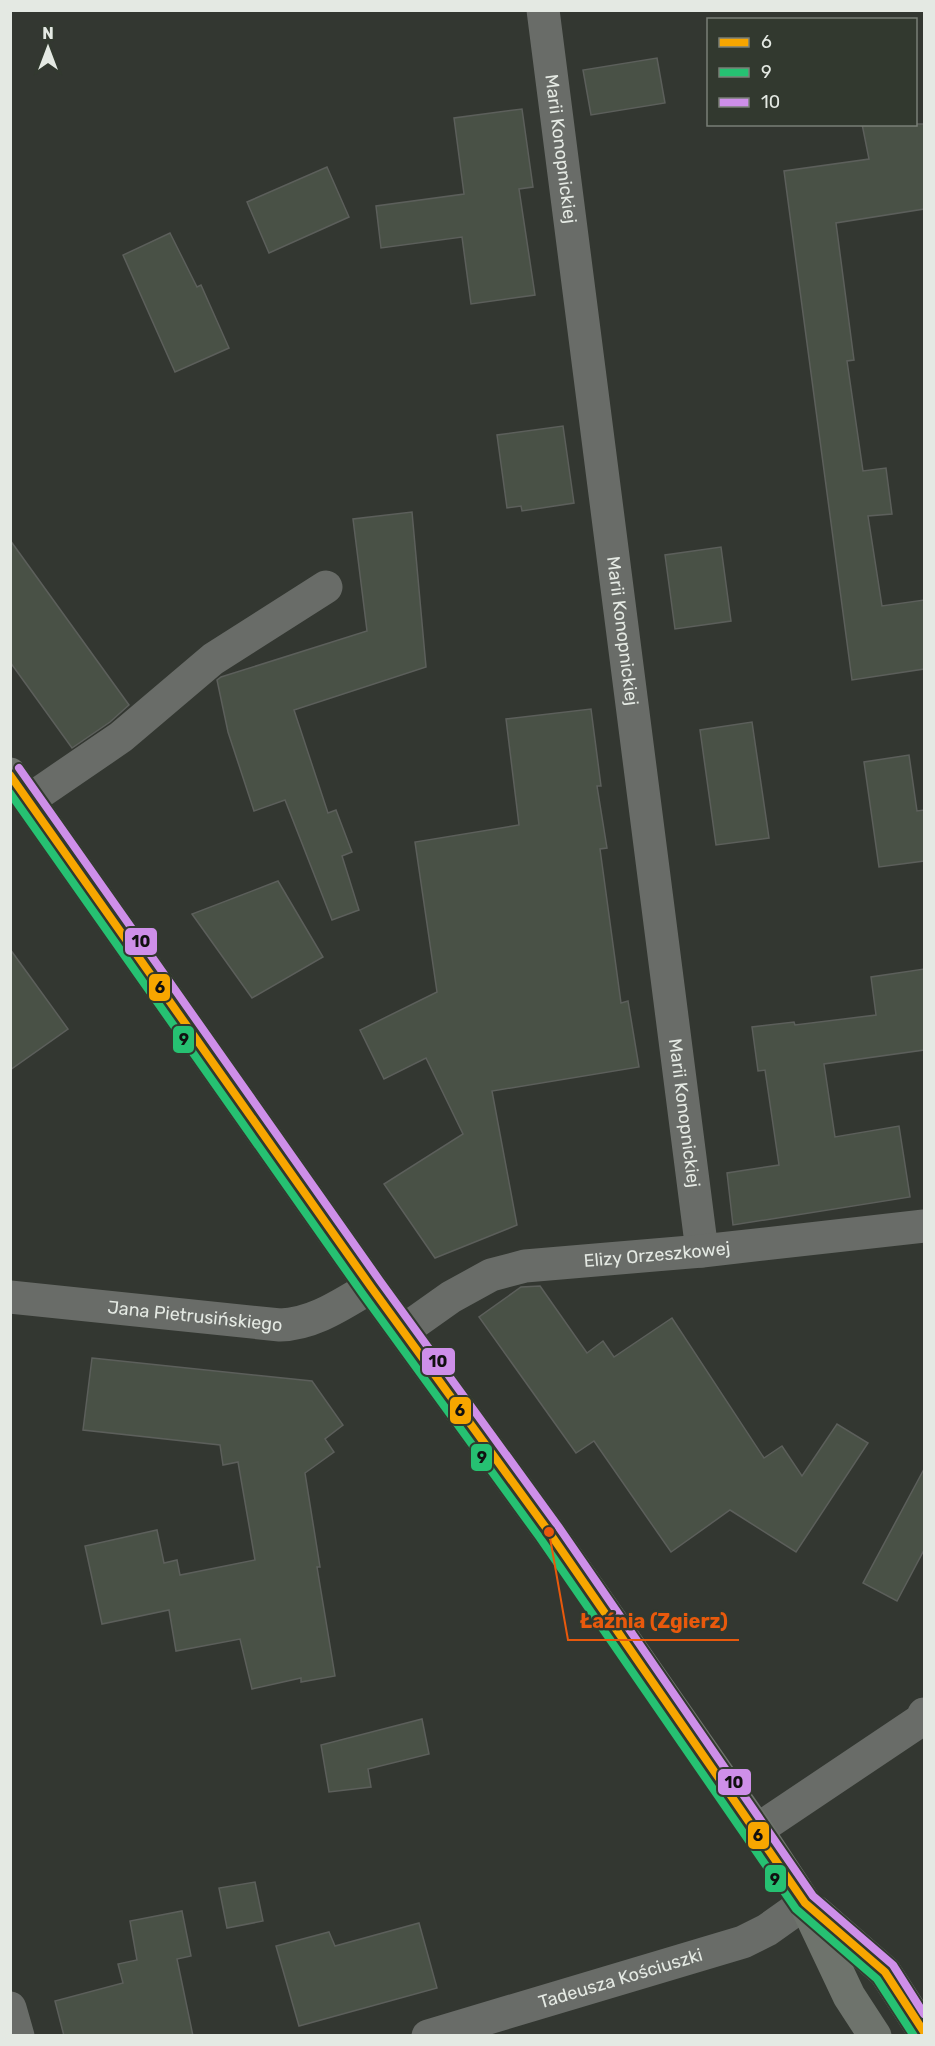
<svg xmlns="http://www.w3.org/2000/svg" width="935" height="2046" viewBox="0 0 935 2046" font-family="Rubik,sans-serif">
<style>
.building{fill:#495146;stroke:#5c5f5b;stroke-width:1.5}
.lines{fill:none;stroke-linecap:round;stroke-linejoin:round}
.minor{stroke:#696c68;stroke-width:33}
.major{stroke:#6e736c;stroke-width:33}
.bus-1-casing{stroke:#32392f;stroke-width:12}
.bus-2-casing{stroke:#32392f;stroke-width:12}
.bus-3-casing{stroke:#32392f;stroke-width:12}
.bus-1{stroke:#f7a600;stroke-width:8}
.bus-2{stroke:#26c172;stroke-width:8}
.bus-3{stroke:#ce8fe9;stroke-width:8}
.labels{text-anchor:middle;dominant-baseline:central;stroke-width:5;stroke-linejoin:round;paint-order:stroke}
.street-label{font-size:18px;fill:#e4e9e3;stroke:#32392f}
.leader{fill:none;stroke:#e8590c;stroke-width:2}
.callout-dot{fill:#e8590c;stroke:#32392f;stroke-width:2}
.callout-label{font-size:20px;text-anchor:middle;font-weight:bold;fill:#e8590c;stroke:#32392f;stroke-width:5;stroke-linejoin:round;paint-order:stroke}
.line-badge{stroke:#32392f;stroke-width:2}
.pale-badge-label{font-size:16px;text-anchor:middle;font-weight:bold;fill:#111}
</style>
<rect width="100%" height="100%" fill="#333731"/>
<!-- building -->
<g class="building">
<polygon points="657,58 665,103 591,115 583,70"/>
<polygon points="522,109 533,187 519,189 535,295 471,304 462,237 381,248 376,206 464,194 454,118"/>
<polygon points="862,124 924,124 924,209 836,223 854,360 847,361 863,471 886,468 892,514 868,516 882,606 924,600 924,669 852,680 784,171 869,159"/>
<polygon points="327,167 349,217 269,253 247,202"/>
<polygon points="170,233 197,287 201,285 229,348 175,372 123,255"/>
<polygon points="563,426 574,503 522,511 521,506 507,508 497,435"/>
<polygon points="412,512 426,667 294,710 328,813 336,810 352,852 342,856 359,910 332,920 285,800 254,811 228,732 217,680 221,677 367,631 353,519"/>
<polygon points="10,540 129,705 110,722 72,748 10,662"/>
<polygon points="721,547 731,621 675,629 665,555"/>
<polygon points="591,709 601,786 597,786 607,848 600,849 621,1003 628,1001 639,1067 492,1091 517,1225 435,1258 384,1184 463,1134 426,1058 384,1079 360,1030 437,992 415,842 519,825 506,719"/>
<polygon points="752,722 769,838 716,845 700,730"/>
<polygon points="909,755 917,811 924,810 924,861 879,867 864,762"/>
<polygon points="278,881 323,957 252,998 192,914"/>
<polygon points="10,949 68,1029 10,1070"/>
<polygon points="924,969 924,1050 824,1064 835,1137 899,1126 910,1197 733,1225 727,1173 779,1165 765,1070 758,1071 752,1027 794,1022 795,1025 876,1015 871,977"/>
<polygon points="540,1286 587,1353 603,1341 614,1357 672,1318 764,1458 782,1446 802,1476 837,1424 868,1443 796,1552 730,1510 671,1552 594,1441 576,1453 479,1317 521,1287"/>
<polygon points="92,1358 312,1381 343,1425 325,1439 334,1452 305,1473 320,1567 317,1567 335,1676 301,1682 301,1678 252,1689 240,1639 176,1651 169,1610 102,1624 85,1546 157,1530 164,1563 177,1560 180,1575 255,1560 238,1462 223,1465 220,1445 83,1430"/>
<polygon points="924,1469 924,1550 897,1601 863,1583"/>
<polygon points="422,1719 429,1754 368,1769 371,1787 329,1792 321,1745"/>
<polygon points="255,1882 263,1921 227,1928 219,1888"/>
<polygon points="182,1911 191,1956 177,1959 193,2036 64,2036 55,2001 123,1983 118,1964 137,1960 130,1921"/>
<polygon points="419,1923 437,1988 299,2026 276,1946 329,1932 335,1946"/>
</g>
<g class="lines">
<!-- minor -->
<g class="minor">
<path id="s1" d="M 543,10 L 702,1251"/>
<polyline points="29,800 121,737 213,659 326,587"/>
<path id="s2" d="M 10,1297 L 280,1325 C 314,1324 342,1304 371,1287"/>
<path id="s3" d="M 403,1331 L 451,1297 L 491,1275 L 525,1266 L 702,1251 L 924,1226"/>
<polyline points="757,1830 921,1720 924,1714"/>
<polyline points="10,2008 18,2036"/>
<path id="s4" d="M 428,2036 L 743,1942 L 767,1930 L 805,1903"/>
</g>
<!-- major -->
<g class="major">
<polyline points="10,774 371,1287 549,1532 757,1830 805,1903 849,1996 875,2036"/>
<polyline points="816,1912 885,1972 924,2032"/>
</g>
<defs>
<polyline id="bus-1" points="10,775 371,1287 549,1532 805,1903 885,1972 924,2032"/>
<polyline id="bus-2" points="10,793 362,1293 540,1538 796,1909 877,1979 914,2036"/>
<polyline id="bus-3" points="19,768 380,1281 558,1526 813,1896 893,1965 924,2014"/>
</defs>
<!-- bus-1 casing -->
<use href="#bus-1" class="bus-1-casing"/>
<!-- bus-2 casing -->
<use href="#bus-2" class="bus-2-casing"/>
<!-- bus-3 casing -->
<use href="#bus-3" class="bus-3-casing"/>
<!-- bus-1 -->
<use href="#bus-1" class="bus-1"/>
<!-- bus-2 -->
<use href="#bus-2" class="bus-2"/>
<!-- bus-3 -->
<use href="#bus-3" class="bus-3"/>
</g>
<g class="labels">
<!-- street labels -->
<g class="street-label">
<text stroke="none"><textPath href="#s1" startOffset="140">Marii Konopnickiej</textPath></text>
<text stroke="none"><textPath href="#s1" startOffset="626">Marii Konopnickiej</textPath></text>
<text stroke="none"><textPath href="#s1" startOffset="1112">Marii Konopnickiej</textPath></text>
<text stroke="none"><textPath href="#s3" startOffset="272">Elizy Orzeszkowej</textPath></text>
<text stroke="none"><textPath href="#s2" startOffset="186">Jana Pietrusińskiego</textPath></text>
<text stroke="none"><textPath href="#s4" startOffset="201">Tadeusza Kościuszki</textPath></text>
</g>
</g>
<!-- callouts -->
<path class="leader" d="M549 1532L568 1640H739"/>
<circle class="callout-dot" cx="549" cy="1532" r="6"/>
<g class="callout-label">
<text x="654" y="1628">Łaźnia (Zgierz)</text>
</g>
<g class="line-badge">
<rect x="124" y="927" width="34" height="29" rx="6" fill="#ce8fe9"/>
<rect x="148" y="973" width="23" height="29" rx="6" fill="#f7a600"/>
<rect x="172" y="1025" width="23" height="29" rx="6" fill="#26c172"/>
<rect x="421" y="1347" width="35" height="29" rx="6" fill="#ce8fe9"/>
<rect x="449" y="1396" width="23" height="29" rx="6" fill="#f7a600"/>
<rect x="470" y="1443" width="23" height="29" rx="6" fill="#26c172"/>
<rect x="717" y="1768" width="35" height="28" rx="6" fill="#ce8fe9"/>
<rect x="747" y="1821" width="23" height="29" rx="6" fill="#f7a600"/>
<rect x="764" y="1864" width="23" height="29" rx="6" fill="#26c172"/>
</g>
<g class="pale-badge-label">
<text x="141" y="947">10</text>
<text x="160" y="993">6</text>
<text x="184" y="1045">9</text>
<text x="438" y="1367">10</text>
<text x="460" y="1416">6</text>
<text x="482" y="1463">9</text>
<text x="734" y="1788">10</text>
<text x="758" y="1841">6</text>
<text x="775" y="1885">9</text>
</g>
<!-- border -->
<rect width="935" height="2046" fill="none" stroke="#e4e9e3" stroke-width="24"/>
<!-- legend -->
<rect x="707" y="18" width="210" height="108" fill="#32392f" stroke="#797f77" stroke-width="1.5"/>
<rect x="719" y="38" width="30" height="9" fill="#f7a600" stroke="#797f77" stroke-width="1.5"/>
<text x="761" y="48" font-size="18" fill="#e4e9e3">6</text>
<rect x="719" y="68" width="30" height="9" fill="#26c172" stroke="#797f77" stroke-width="1.5"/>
<text x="761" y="78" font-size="18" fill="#e4e9e3">9</text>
<rect x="719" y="98" width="30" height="9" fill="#ce8fe9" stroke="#797f77" stroke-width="1.5"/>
<text x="761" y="108" font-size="18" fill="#e4e9e3">10</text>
<!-- north arrow -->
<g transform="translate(48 48)" stroke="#32392f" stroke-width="4.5" paint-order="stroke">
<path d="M0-4.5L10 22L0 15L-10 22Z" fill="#e4e9e3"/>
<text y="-9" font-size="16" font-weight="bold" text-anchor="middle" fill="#e4e9e3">N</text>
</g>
</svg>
